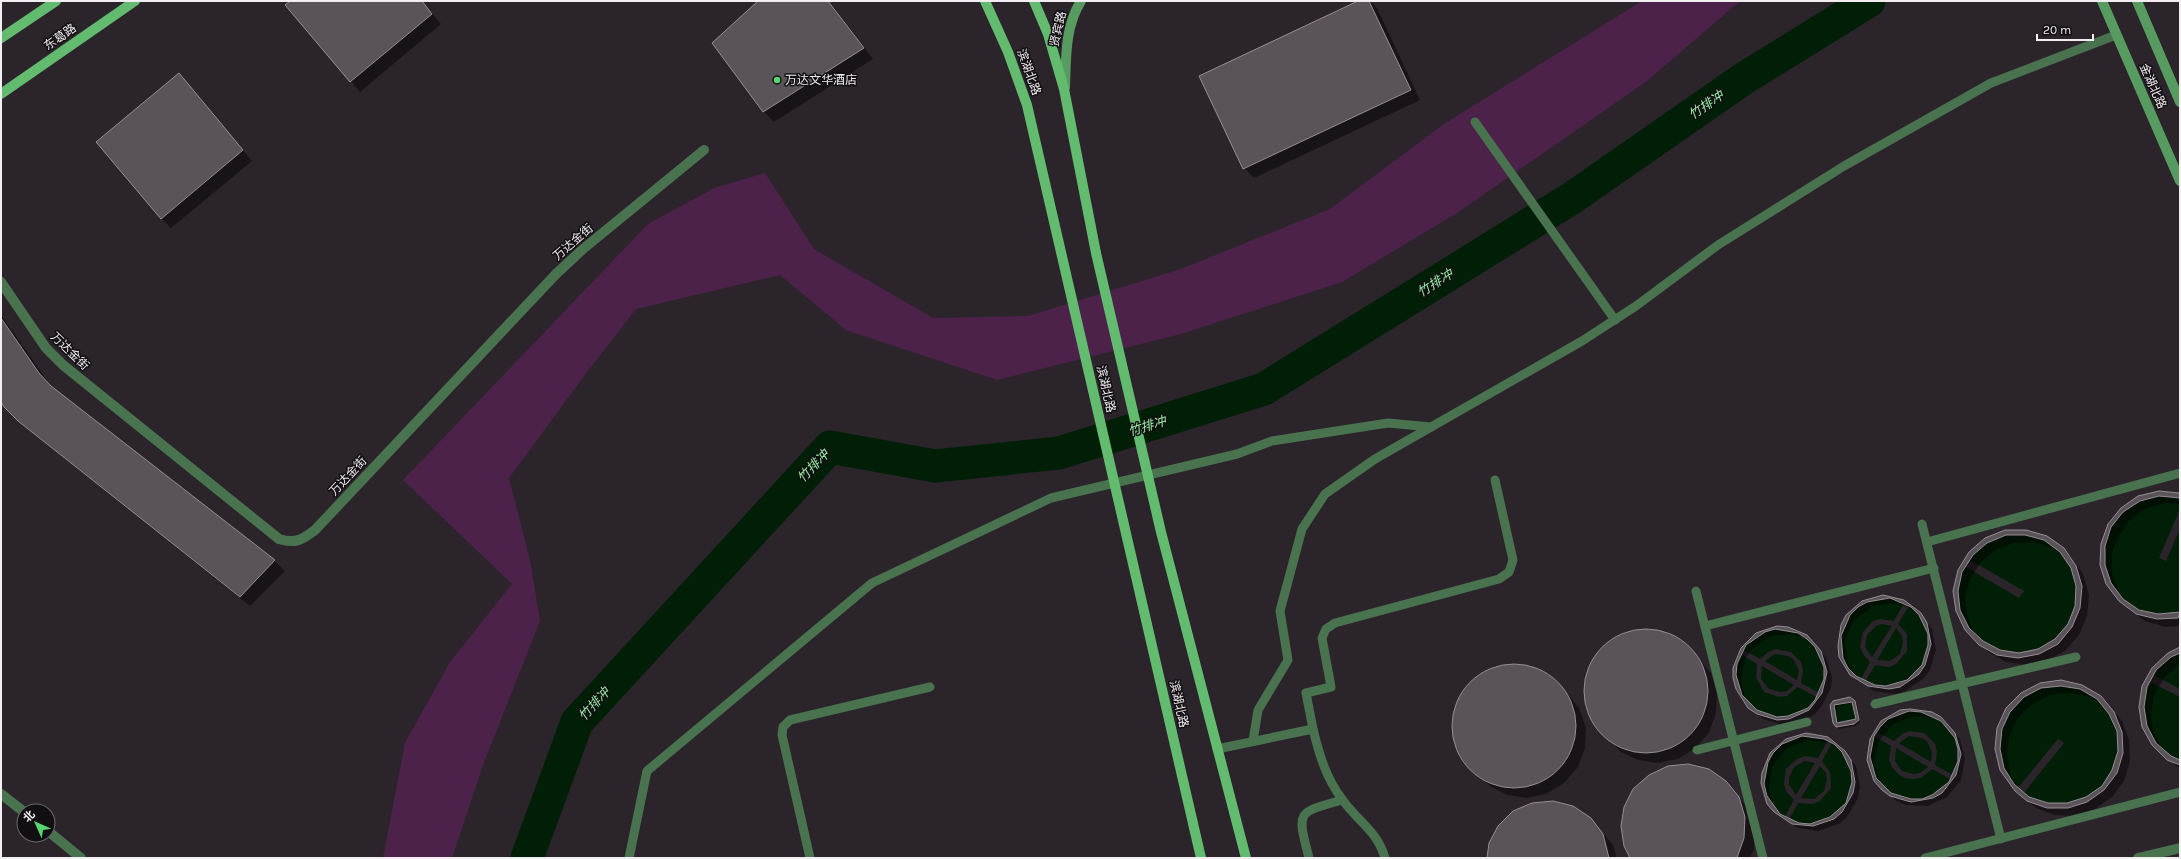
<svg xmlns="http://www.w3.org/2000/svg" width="2181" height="859" viewBox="0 0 2181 859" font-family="Karla,'Noto Sans SC',sans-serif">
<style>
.green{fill:#4c224a}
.water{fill:#001f06}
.pier{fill:#2b252b;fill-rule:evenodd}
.shadow{fill:#0007;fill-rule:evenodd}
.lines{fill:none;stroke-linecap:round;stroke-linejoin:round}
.river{stroke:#001f06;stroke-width:33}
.building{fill:#5a5359;stroke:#968e95;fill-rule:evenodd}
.service{stroke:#49724e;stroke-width:9}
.pedestrian{stroke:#49724e;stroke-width:10}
.minor{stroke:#49724e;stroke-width:10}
.secondary{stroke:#589b61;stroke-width:10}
.primary{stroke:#63bb70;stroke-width:10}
.poi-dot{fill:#58d570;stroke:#120f12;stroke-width:1.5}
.labels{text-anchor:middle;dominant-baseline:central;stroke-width:3;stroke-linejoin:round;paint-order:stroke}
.street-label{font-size:12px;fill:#f2eef2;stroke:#120f12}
.poi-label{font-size:12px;fill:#f2eef2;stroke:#120f12;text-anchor:start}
.water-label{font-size:13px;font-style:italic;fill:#98eda3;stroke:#120f12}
</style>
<rect width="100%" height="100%" fill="#2b252b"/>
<!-- green -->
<polygon class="green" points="1642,1 1740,1 1647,81 1457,213 1342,282 1181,334 997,380 846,330 780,275 636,309 587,372 509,478 530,560 540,621 483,765 452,858 383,858 405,743 450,662 512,584 403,480 648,224 714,188 765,173 814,249 933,318 1028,316 1181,269 1330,209 1444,124"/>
<!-- water -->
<g class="water">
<path d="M 2159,496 L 2180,498 L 2180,612 C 2117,634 2071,540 2138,502 C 2144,499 2152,498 2159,496 Z"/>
<circle cx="2017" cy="593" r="59"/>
<circle cx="1884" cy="642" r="44"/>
<circle cx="1780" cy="673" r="44"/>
<path d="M 2180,653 L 2180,760 C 2133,740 2134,673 2180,653 Z"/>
<circle cx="2059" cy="745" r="59"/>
<polygon points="1852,702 1856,719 1837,723 1834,705"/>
<circle cx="1914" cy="755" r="44"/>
<circle cx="1808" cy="780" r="44"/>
</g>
<!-- pier -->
<g class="pier">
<polygon points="2180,509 2180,529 2166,561 2159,558"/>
<polygon points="1968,559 2024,591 2019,598 1964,566"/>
<path d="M 1905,601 L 1910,604 L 1898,624 L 1907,634 L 1907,651 L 1896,664 L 1889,667 L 1875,665 L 1864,684 L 1860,681 L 1870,662 L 1863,654 L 1860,647 L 1863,632 L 1873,621 L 1881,619 L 1894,621 ZM 1882,624 L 1892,626 L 1872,657 L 1865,647 L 1867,635 L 1876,626 ZM 1896,628 L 1902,636 L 1903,642 L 1900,654 L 1890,661 L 1877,660 Z"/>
<path d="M 1742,649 L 1760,659 L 1768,652 L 1776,649 L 1791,652 L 1801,662 L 1803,670 L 1801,683 L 1821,694 L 1818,698 L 1798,687 L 1787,696 L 1779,697 L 1764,692 L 1756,677 L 1757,664 L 1739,653 ZM 1775,654 L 1788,656 L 1793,659 L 1799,670 L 1797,680 L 1765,661 ZM 1762,666 L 1794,685 L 1787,691 L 1780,692 L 1769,689 L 1761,679 Z"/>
<polygon points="2152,674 2180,689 2180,697 2148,681"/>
<path d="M 1875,731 L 1894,741 L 1902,734 L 1909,731 L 1924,733 L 1935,744 L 1937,752 L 1935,765 L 1955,776 L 1952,780 L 1932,769 L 1921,778 L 1913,779 L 1905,778 L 1898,774 L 1892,767 L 1889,760 L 1891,746 L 1872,735 ZM 1909,736 L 1922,738 L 1927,741 L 1932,753 L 1931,762 L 1899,743 ZM 1896,748 L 1928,767 L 1920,773 L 1914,774 L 1902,771 L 1895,761 Z"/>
<path d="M 1829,739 L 1833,741 L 1822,761 L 1830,772 L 1831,788 L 1820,801 L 1812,804 L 1798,803 L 1788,821 L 1784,818 L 1794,800 L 1786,791 L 1784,784 L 1786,769 L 1797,759 L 1805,756 L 1818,758 ZM 1805,761 L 1815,763 L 1796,795 L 1789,785 L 1789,778 L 1794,767 ZM 1820,766 L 1826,773 L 1827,779 L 1824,791 L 1814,799 L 1801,798 Z"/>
<polygon points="2058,739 2064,743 2023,794 2017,789"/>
</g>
<!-- shadow -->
<g class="shadow">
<polygon points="292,1 422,1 441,24 360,92 287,5"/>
<polygon points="759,1 829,1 873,59 774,122 764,112 714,43"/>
<polygon points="1360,1 1370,1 1377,8 1420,100 1254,178 1244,168"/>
<polygon points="179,74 252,161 171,228 161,218"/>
<polygon points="1,315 54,390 275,561 285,571 250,606 30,431 5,406 1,401"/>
<polygon points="2179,494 2180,504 2167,503 2147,508 2131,519 2119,535 2112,553 2112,573 2119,592 2126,602 2139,610 2158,615 2180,613 2180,626 2165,627 2145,621 2128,609 2120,601 2101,564 2109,524 2139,497"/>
<path d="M 2026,531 L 2063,549 L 2071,557 L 2078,575 L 2080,578 L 2077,565 L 2083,574 L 2089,595 L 2087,616 L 2079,635 L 2065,651 L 2046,661 L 2026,665 L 2006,662 L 1988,652 L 1965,630 L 1957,611 L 1959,571 L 1985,539 ZM 2034,542 L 2053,548 L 2064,556 L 2072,567 L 2077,586 L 2076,606 L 2069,625 L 2056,640 L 2039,650 L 2019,654 L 2000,651 L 1982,642 L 1976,637 L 1968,619 L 1965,599 L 1970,580 L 1980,563 L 1995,550 L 2014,543 Z"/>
<path d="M 1883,596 L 1894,597 L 1913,606 L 1932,629 L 1936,650 L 1930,670 L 1923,679 L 1905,691 L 1895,694 L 1874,691 L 1869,688 L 1872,688 L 1870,686 L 1857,680 L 1840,656 L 1839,646 L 1842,625 L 1854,608 L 1862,602 ZM 1895,603 L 1915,610 L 1925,623 L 1929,634 L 1927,655 L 1923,666 L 1907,681 L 1886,687 L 1865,683 L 1858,679 L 1848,664 L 1845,641 L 1849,630 L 1854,620 L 1873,606 Z"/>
<path d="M 1777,627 L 1787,628 L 1807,636 L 1826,657 L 1832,677 L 1831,688 L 1821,707 L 1814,715 L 1794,724 L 1783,725 L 1763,719 L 1748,707 L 1736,689 L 1734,668 L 1741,648 L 1757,634 ZM 1793,634 L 1804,637 L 1817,648 L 1822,656 L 1825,679 L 1822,690 L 1808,708 L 1788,717 L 1766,716 L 1756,711 L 1746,702 L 1741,681 L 1745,659 L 1751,650 L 1770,636 Z"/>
<polygon points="1651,630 1671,635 1688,647 1711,673 1717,693 1716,713 1709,733 1695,748 1678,759 1657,763 1638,760 1621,752 1596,727 1587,710 1584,691 1588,672 1597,655 1611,640 1630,632"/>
<polygon points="2180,648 2180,663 2164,678 2154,695 2151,715 2154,734 2163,750 2170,757 2180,761 2180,769 2153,745 2140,707 2153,668"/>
<polygon points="1519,665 1539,670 1557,681 1579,708 1586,728 1585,748 1578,767 1564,783 1546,794 1526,798 1507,795 1490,786 1476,773 1465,762 1456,745 1453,726 1456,707 1465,689 1480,675 1499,667"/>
<path d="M 2061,681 L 2100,696 L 2122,721 L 2129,740 L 2130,761 L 2124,781 L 2112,797 L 2095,809 L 2076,816 L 2055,815 L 2036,808 L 2016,791 L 2000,769 L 1998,728 L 2022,694 ZM 2069,693 L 2088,696 L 2103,705 L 2110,713 L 2118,731 L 2119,751 L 2113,770 L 2102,786 L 2086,798 L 2067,804 L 2048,804 L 2029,797 L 2020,790 L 2011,776 L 2007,757 L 2009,737 L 2017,719 L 2031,705 L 2049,695 Z"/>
<path d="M 1850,699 L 1856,702 L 1860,723 L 1856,726 L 1839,729 L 1837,726 L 1832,703 ZM 1852,703 L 1857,720 L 1838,724 L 1836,707 Z"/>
<path d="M 1921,710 L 1940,718 L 1960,739 L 1965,759 L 1961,780 L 1947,797 L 1928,806 L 1906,805 L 1896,801 L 1875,781 L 1868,760 L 1868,750 L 1876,730 L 1882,722 L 1900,711 ZM 1915,716 L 1937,719 L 1945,724 L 1956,738 L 1959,761 L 1950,782 L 1932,796 L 1911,800 L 1890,794 L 1880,784 L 1874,763 L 1879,741 L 1893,724 Z"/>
<path d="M 1806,734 L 1817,734 L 1840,746 L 1856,766 L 1860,787 L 1858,798 L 1847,817 L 1839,824 L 1818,831 L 1798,828 L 1780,817 L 1764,794 L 1763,773 L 1771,753 L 1778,745 L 1796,735 ZM 1808,740 L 1830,743 L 1839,748 L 1849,761 L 1853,782 L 1847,803 L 1840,812 L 1821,823 L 1799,824 L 1782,816 L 1772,802 L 1769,790 L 1772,767 L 1786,749 Z"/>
<polygon points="1725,782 1748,808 1754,828 1754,849 1750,858 1632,858"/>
<polygon points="1590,818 1613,845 1617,858 1488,858"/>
</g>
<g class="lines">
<!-- river -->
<polyline class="river" points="527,858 577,722 830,447 935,466 1059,453 1264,389 1572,198 1743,79 1869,1"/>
</g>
<!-- building -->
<g class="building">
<polygon points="290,1 422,1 432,14 350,82 285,5"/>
<polygon points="758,1 828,1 864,48 763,112 712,43"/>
<polygon points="1358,1 1369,1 1411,90 1243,169 1199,76"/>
<polygon points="179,73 243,150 161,219 96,142"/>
<polygon points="1,318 39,373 51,386 275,560 240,597 18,421 4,407 1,402"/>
<polygon points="2159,491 2179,493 2180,498 2159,496 2140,501 2123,512 2111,527 2105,546 2105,565 2111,583 2123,599 2139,610 2158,614 2180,612 2178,618 2157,619 2136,614 2119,601 2106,584 2100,565 2101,544 2108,524 2121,508 2138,496"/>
<path d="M 2005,530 L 2026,530 L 2047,536 L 2064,548 L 2076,566 L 2082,586 L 2080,608 L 2072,627 L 2058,644 L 2039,654 L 2018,658 L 1997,655 L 1979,645 L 1965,630 L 1956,611 L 1953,591 L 1958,570 L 1969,552 L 1985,538 ZM 2006,535 L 2025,535 L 2044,540 L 2060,552 L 2071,568 L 2076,586 L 2075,606 L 2068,624 L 2055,639 L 2038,649 L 2019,653 L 2000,650 L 1983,641 L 1969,628 L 1960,610 L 1958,591 L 1962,572 L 1973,555 L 1987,543 Z"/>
<path d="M 1883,595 L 1904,600 L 1921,613 L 1927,623 L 1931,644 L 1925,665 L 1919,674 L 1900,687 L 1889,689 L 1868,686 L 1850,675 L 1839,657 L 1838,646 L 1841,625 L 1846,615 L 1862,601 ZM 1890,598 L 1911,607 L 1919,615 L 1928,634 L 1928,645 L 1922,665 L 1907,680 L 1886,686 L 1875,685 L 1856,676 L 1848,668 L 1843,658 L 1841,636 L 1850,615 L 1858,607 L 1867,602 Z"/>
<path d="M 1777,626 L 1788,627 L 1807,635 L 1821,651 L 1827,672 L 1822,693 L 1809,710 L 1789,719 L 1777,720 L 1757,714 L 1748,708 L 1736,689 L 1733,678 L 1733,668 L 1741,648 L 1756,633 ZM 1775,629 L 1798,633 L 1807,639 L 1815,647 L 1824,667 L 1824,679 L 1815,700 L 1808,708 L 1788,716 L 1777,717 L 1757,710 L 1742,695 L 1736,675 L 1737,664 L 1746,645 L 1765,632 Z"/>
<circle cx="1646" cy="691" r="62"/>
<polygon points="2180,647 2180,653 2171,657 2156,670 2147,687 2144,707 2147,726 2156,743 2171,756 2180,760 2180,765 2167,760 2152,745 2142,727 2139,707 2142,686 2152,668 2168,653"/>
<circle cx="1514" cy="726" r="62"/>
<path d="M 2061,680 L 2082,685 L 2101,696 L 2114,712 L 2122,732 L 2123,753 L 2117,773 L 2104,790 L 2087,802 L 2068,808 L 2047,808 L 2027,801 L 2015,791 L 2000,770 L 1995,749 L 1997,728 L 2006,708 L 2021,693 L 2040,683 ZM 2061,686 L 2080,689 L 2097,699 L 2109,714 L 2117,731 L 2118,751 L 2112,770 L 2102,786 L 2086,797 L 2067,803 L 2048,803 L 2029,797 L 2014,784 L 2004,768 L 2000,749 L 2002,729 L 2010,712 L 2024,697 L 2041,688 Z"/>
<path d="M 1850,697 L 1855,701 L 1859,720 L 1854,724 L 1836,727 L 1833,723 L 1830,705 L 1833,701 ZM 1852,702 L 1856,719 L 1837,723 L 1834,705 Z"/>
<path d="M 1910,709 L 1932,712 L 1941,717 L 1955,733 L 1961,754 L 1956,775 L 1942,793 L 1933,798 L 1911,802 L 1890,796 L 1882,790 L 1874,781 L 1867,760 L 1870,739 L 1881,721 L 1900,710 ZM 1909,711 L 1921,712 L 1941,721 L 1955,738 L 1958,749 L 1958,761 L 1949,782 L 1932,795 L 1922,799 L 1911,799 L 1891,793 L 1876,778 L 1870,757 L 1874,736 L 1880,727 L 1888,719 Z"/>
<path d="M 1806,733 L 1828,737 L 1845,751 L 1851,760 L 1855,782 L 1853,793 L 1842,812 L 1834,819 L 1813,826 L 1792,824 L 1774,812 L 1767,804 L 1761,783 L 1762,773 L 1770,753 L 1786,739 ZM 1802,736 L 1824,739 L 1834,744 L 1842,752 L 1851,771 L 1852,782 L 1846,803 L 1830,817 L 1810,824 L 1799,823 L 1780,814 L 1767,796 L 1764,784 L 1768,762 L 1773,753 L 1782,744 Z"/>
<polygon points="1688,764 1709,769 1726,781 1739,797 1745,817 1744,838 1737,858 1630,858 1624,846 1621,826 1624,807 1633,789 1649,775 1668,766"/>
<polygon points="1553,801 1573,806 1591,818 1603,834 1609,858 1487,858 1489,843 1498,826 1513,811 1532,803"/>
</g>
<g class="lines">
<!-- service -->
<g class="service">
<polyline points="1475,122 1615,320"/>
<polyline points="1922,524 2001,839"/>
<polyline points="1927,542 2180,473"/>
<polyline points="1696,591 1763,858"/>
<polyline points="1705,626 1934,568"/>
<polyline points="1875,704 2076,657"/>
<polyline points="1313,729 1306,693 1331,687 1322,638 1326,629 1335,623 1499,579 1509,572 1513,560 1495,480"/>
<polyline points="1253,741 1258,710 1288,660 1280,611 1302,529 1325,494 1375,459 1582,341 1636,306 1718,245 1844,166 1991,83 2116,35"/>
<path d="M 1217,749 L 1313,729 C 1319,754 1326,778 1342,799 C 1357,821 1377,830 1385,858"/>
<polyline points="1697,750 1807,722"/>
<polyline points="629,858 647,771 872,583 1051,498 1237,454 1272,441 1388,423 1431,427"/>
<polyline points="810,858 782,735 783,727 790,720 930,687"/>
<path d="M 1309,858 C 1297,811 1296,813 1342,800"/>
<polyline points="1925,858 2180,792"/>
</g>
<!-- pedestrian -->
<path class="pedestrian" d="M 1,282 L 46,348 L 63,365 L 279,539 C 295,544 302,540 315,530 L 556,274 L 583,249 L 704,150"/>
<!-- minor -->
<g class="minor">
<polyline points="1,794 24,812"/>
<polyline points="48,831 81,858"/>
<polyline points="2138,858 2180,848"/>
</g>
<!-- secondary -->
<g class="secondary">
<polyline points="2102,1 2180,181"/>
<polyline points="2137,1 2180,102"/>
<path d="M 1065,87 C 1066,58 1065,26 1081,1"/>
</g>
<!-- primary -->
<g class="primary">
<polyline points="985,1 1008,52 1027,105 1201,858"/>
<polyline points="1034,1 1048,34 1064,89 1096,253 1161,532 1246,858"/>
<polyline points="1,38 56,1"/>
<polyline points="1,94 135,1"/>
</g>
</g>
<!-- markers -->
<circle class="poi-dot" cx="777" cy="80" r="4"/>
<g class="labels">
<!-- street labels -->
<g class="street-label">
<text transform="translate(1058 29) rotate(-77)">贤宾路</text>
<text transform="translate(60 37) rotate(-35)">东葛路</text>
<text transform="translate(1029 72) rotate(70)">滨湖北路</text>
<text transform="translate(2153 86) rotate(66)">金湖北路</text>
<text transform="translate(573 242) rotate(-41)">万达金街</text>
<text transform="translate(70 351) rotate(44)">万达金街</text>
<text transform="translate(1106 389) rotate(77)">滨湖北路</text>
<text transform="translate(348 476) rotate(-47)">万达金街</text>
<text transform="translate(1179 704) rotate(77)">滨湖北路</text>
</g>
<!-- poi labels -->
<g class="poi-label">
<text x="785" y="80">万达文华酒店</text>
</g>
<!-- water labels -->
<g class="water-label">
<text transform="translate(1706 105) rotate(-35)">竹排冲</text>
<text transform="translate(1435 283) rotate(-32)">竹排冲</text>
<text transform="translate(1147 426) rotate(-17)">竹排冲</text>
<text transform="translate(813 466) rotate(-46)">竹排冲</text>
<text transform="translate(594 704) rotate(-48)">竹排冲</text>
</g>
</g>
<!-- border -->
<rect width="2181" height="859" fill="none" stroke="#f2eef2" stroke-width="4"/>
<!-- north arrow -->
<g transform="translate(36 823) rotate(315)"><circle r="19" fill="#120f12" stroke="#6c686c"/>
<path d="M0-3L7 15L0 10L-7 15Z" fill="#58d570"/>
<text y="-6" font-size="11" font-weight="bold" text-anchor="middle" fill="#f2eef2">北</text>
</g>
<!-- scale -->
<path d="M2037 34v6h56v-6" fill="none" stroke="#f2eef2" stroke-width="2"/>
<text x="2043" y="34" font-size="12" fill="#f2eef2" stroke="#120f12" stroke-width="3" paint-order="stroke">20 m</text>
</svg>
